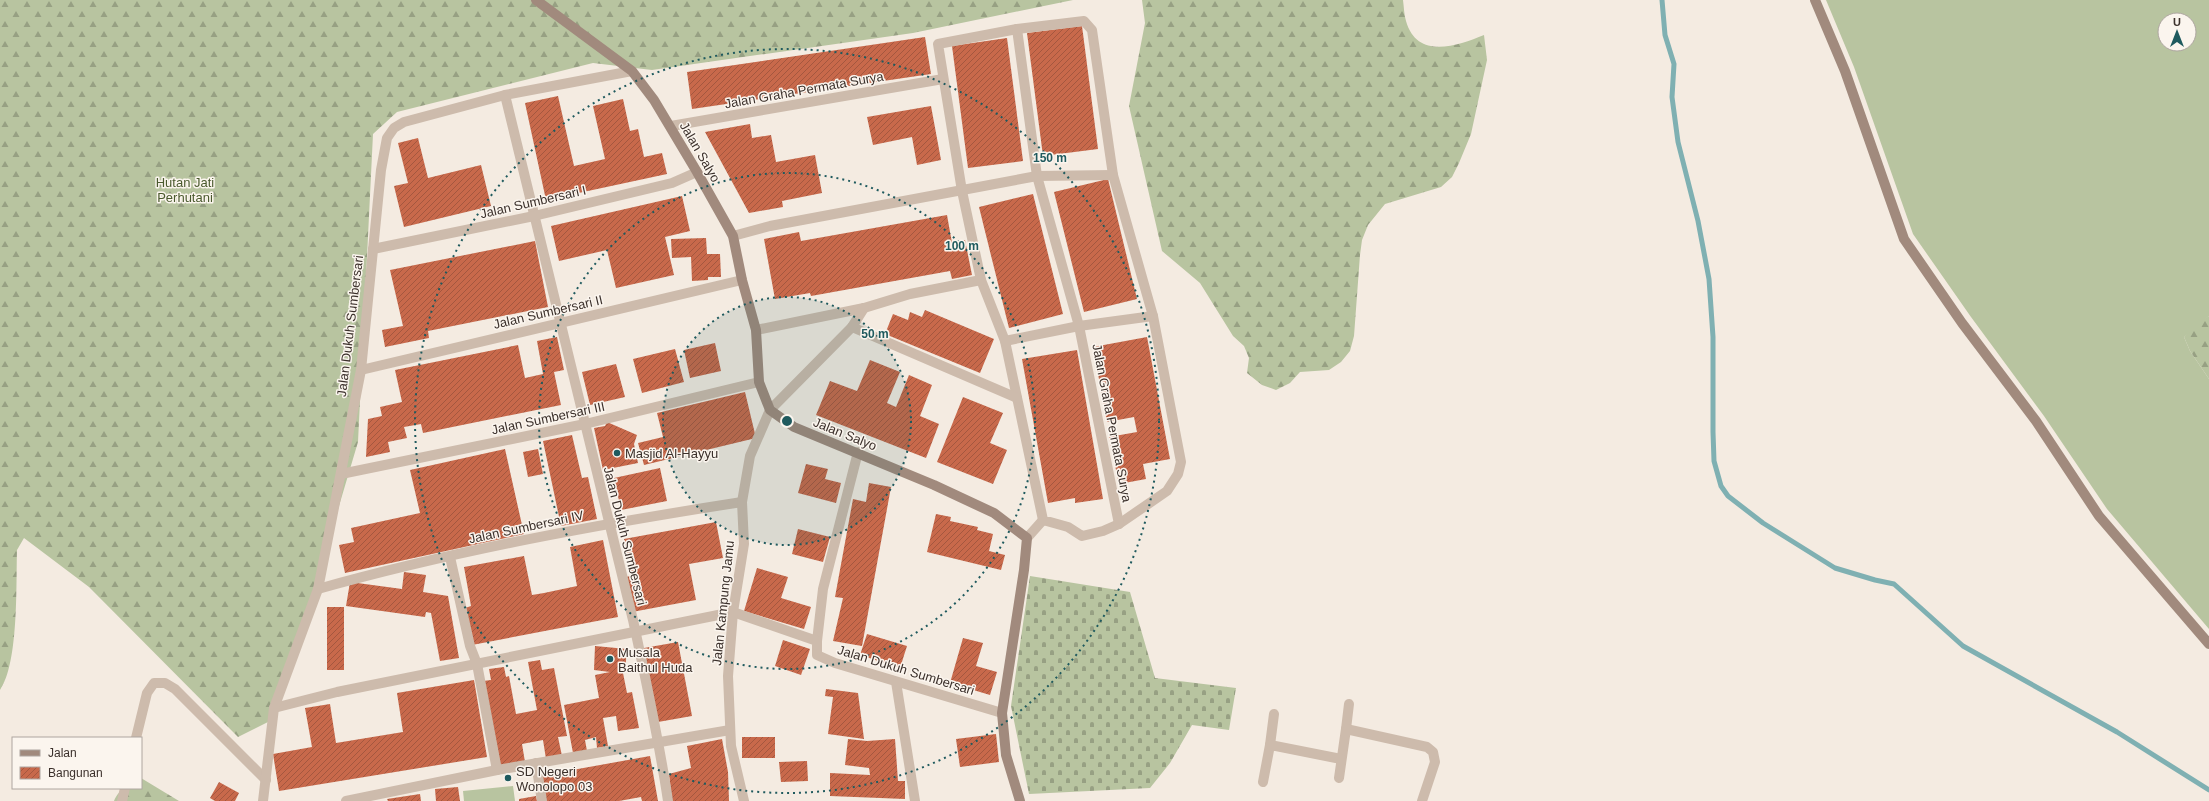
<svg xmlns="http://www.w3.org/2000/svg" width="2209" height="801" viewBox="0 0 2209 801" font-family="Arial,sans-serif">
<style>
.grass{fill:#b8c4a0;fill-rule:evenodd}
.forest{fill:url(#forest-firs)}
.cemetery{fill:url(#cemetery-stones)}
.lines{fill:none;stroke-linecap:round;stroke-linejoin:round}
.stream{stroke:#7fb0b2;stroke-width:5}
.building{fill:url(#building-hatch)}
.street{stroke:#cdbbac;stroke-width:10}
.secondary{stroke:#a18a7d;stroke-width:10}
.ring{fill:none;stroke:#1f5a5e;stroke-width:2;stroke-dasharray:2 4}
.poi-dot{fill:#1f5a5e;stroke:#fbf5ee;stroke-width:1.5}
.labels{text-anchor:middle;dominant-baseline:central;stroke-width:3;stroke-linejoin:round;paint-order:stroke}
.street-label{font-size:13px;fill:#3b302b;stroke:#fbf5ee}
.park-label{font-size:13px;fill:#4a5a2e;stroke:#fbf5ee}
.poi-label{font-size:13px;fill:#3b302b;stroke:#fbf5ee;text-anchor:start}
.centre{fill:#1f5a5e;stroke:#fbf5ee;stroke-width:2}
.ring-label{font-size:12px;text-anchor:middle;font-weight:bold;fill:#1f5a5e;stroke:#fbf5ee;stroke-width:3;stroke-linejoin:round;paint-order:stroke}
</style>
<defs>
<pattern id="forest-firs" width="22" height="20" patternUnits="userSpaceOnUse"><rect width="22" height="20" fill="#b8c4a0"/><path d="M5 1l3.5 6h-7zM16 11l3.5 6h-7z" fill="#97a083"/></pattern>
<pattern id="cemetery-stones" width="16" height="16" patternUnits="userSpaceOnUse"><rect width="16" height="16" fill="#b8c4a0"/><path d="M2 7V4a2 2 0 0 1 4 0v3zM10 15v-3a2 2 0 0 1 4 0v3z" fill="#97a083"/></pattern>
<pattern id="building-hatch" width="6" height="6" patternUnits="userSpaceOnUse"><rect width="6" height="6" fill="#c8694b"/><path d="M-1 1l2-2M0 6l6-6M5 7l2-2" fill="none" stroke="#a4573f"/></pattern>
</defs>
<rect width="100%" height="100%" fill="#f4ebe1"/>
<!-- grass -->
<g class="grass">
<path d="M 1826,0 L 2209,0 L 2209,316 L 2184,337 L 2190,351 L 2209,379 L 2209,629 L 2107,509 L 2044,416 L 1971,317 L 1913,234 L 1854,67 ZM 2165,20 L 2189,20 L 2189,44 L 2165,44 Z"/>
<polygon points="513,786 515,801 464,801 463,791"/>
</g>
<!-- forest -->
<g class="forest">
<path d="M 0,0 L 1073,0 L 913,33 L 652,70 L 593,63 L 397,112 L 373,134 L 358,442 L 276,718 L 238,737 L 89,587 L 24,538 L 17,550 C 16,584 19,663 0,690 Z"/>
<path d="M 1142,0 L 1403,0 C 1404,7 1404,15 1406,21 C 1417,60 1457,46 1484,35 L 1487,60 L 1471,134 L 1459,163 L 1452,177 L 1441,187 L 1385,204 L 1368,225 L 1362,240 L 1360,255 L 1354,336 L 1350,351 L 1341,362 L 1329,370 L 1300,372 L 1290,383 L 1276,390 L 1262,385 L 1247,373 L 1249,358 L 1244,346 L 1233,336 L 1200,283 L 1162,251 L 1129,106 L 1145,23 Z"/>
<polygon points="2209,316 2209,379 2190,351 2184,337 2194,325"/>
<path d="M 141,778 L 179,801 L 114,801 C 120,787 127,788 141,788 Z"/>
</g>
<!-- cemetery -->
<polygon class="cemetery" points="1030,576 1130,592 1155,678 1236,688 1229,730 1192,725 1170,763 1150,788 1029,794 1011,706"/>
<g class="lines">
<!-- stream -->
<polyline class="stream" points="1662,0 1665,35 1674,64 1672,97 1678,142 1698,221 1709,279 1713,337 1713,432 1714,461 1721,486 1728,496 1763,523 1835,568 1875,580 1894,584 1963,646 2117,732 2209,790"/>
</g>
<!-- building -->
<g class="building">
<polygon points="1082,26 1098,149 1043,156 1027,33"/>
<polygon points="925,37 931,74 692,109 687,72"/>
<polygon points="1007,38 1023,161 968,168 952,46"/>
<polygon points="558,96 574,166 605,159 593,106 623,99 630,131 638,129 644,157 662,153 667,174 546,200 525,103"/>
<polygon points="931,106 941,160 917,165 912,137 873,145 867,117"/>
<polygon points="750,124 752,138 771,135 776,162 815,155 822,193 782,201 783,207 749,213 705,132"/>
<polygon points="418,138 428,178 481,165 491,206 404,227 394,186 408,183 398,143"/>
<polygon points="1108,179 1137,299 1084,312 1054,192"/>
<polygon points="1033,194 1063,314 1009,328 979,207"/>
<polygon points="682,196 690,231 665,237 674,275 616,288 607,250 559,261 551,226"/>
<polygon points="947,215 952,243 965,240 972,275 952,279 950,271 811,296 810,293 775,299 764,239 799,232 801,241"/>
<polygon points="706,238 707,254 720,254 721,277 708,277 708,280 692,281 691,257 672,258 671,239"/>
<polygon points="535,241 548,307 428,331 429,338 385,347 382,330 403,326 390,270"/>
<polygon points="925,310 994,339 980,373 885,334 893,314 908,320 910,312 922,317"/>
<polygon points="557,337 564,370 554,372 561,405 423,433 421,424 404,427 407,438 388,442 390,452 366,457 368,419 382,416 380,407 402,402 395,370 518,345 525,378 543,374 537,341"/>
<polygon points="1147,337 1170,459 1143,464 1146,479 1119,484 1109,437 1137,432 1134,417 1107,422 1093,347"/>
<polygon points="715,343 721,371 690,378 684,350"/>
<polygon points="675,349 684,382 642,393 633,359"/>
<polygon points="1077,350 1103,499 1075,503 1075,498 1048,503 1022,359"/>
<polygon points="870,360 900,372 887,403 896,407 909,375 932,385 920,416 939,424 926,458 816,415 830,381 857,391"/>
<polygon points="616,364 625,397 590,405 582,372"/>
<polygon points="745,392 756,438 644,465 638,443 663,437 657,413"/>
<polygon points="963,397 1003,413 990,443 1007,450 993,484 937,462"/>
<polygon points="607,422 637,435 634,444 638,463 603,470 594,428 605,426"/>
<polygon points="572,435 582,478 588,477 597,519 561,526 543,441"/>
<polygon points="505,449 524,534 345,573 339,545 354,542 351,528 420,513 410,470"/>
<polygon points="538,449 543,474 528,477 523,452"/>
<polygon points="806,464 828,469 825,479 841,483 836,503 798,493"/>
<polygon points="660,468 667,501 621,510 614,478"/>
<polygon points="869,483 891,487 862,646 833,641 843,598 835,597 853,499 866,502"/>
<polygon points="936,514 951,517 950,521 978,527 977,530 993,534 989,551 1005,555 1001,570 927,552"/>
<polygon points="716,522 723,558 689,564 696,600 632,612 625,577 631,576 624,539"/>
<polygon points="798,529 830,537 823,562 792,554"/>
<polygon points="603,540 618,617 472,645 465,608 471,606 464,567 524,556 532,595 544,593 577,586 570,547"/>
<polygon points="757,568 788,577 781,598 811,607 804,629 744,611"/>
<polygon points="404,572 426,575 423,592 448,596 459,658 440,661 431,613 426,612 425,617 346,606 350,582 402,589"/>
<rect x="327" y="607" width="17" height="63"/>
<polygon points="867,634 907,646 900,668 860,655"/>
<polygon points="963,638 983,643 976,666 997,672 990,695 950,683"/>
<polygon points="783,640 810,649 801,675 775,666"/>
<polygon points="678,642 692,716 658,722 644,648"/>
<polygon points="595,646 627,649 625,672 623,673 627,693 632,692 639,728 618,731 616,716 603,718 608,746 597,748 596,737 585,740 587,751 573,753 564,705 599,698 595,675 610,672 594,670"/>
<polygon points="540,660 542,670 554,668 567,736 558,737 562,756 546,759 543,740 522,744 525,762 499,767 483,681 491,680 489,669 504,667 506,677 509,676 516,714 537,710 528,662"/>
<polygon points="474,680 487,757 279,791 273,754 312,747 305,708 330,704 336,743 403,732 397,693"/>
<polygon points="826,689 858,693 864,739 828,734 833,697 825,696"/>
<polygon points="996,734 999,762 960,767 956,739"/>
<rect x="742" y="737" width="33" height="21"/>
<polygon points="722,739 728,772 729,801 672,801 669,774 691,768 687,746"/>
<polygon points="848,739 867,741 895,739 898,781 905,781 905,799 830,796 830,773 870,775 869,768 845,765"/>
<polygon points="650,756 658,801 642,801 641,797 619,801 543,801 539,776"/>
<polygon points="807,761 808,781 781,782 779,762"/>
<polygon points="219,782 239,793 235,801 215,801 210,798"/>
<polygon points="458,787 460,801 436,801 435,789"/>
<polygon points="420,794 421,801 388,801 387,799"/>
<polygon points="536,796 537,801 519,801 519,799"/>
</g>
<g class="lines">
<!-- street -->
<g class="street">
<polygon points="1084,21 1092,30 1113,175 1153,316 1181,462 1178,474 1167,491 1119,524 1103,531 1082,536 1068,527 1043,520 1005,341 981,280 962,191 938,44 1017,29"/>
<polyline points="1017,29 1037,176 1079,326 1119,524"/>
<path d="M 505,95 L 633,620 C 646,680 659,740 668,801"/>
<polyline points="671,126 943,79"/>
<polyline points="733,236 770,226 1037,176 1113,175"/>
<polyline points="373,249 534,216 672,183 697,172"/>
<polyline points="852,327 1017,398"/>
<polyline points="756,330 864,308 910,294 981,280"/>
<polyline points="1005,341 1079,326 1153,316"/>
<polyline points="361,370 742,280"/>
<polyline points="341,474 585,424 759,382"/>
<polyline points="1027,538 1043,520"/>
<polyline points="450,557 470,646 477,664 497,770"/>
<path d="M 318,589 C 457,550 600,524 742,502"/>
<polyline points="817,641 823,589 858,452"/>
<polyline points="896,682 915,801"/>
<polyline points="274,708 337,692 733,612 817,641 817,655 835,663 1002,713"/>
<polyline points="1346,729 1349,704"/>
<polyline points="136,738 147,693 154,683 165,683 175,689 266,780"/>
<polyline points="1270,745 1274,714"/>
<polyline points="536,763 542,801"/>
<polyline points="1339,778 1346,729 1427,747 1433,752 1435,762 1422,801"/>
<polyline points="1263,782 1270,745 1341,759"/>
<polyline points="122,801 125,788"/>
<polyline points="263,801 274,708 318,589 361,370 381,170 387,138 394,128 404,122 505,95 632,71"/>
<polyline points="346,801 497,770 730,730"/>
<polyline points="744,801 731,746 728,676 733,612 744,544 742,502 750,456 770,410 852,327 864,308"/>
</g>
<!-- secondary -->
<g class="secondary">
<polyline points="536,0 632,71 654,100 697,172 733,236 742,280 756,330 759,382 770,410 794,427 934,485 994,513 1027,538 1024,570 1002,713 1006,755 1020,801"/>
<polyline points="1815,0 1845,71 1904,239 1962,323 2036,421 2099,516 2209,644"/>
</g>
</g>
<!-- distance rings -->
<circle cx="787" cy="421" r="124" fill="#1f5a5e" fill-opacity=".12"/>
<g class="ring">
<circle cx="787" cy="421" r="124"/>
<circle cx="787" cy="421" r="248"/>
<circle cx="787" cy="421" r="372"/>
</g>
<!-- markers -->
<g class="poi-dot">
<circle cx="617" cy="453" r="4"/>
<circle cx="610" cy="659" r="4"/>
<circle cx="508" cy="778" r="4"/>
</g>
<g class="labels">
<!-- street labels -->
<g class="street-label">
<text transform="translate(804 90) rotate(-10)">Jalan Graha Permata Surya</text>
<text transform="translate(700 152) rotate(60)">Jalan Salyo</text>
<text transform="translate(533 202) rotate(-13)">Jalan Sumbersari I</text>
<text transform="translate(548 312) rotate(-13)">Jalan Sumbersari II</text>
<text transform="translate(350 326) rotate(-83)">Jalan Dukuh Sumbersari</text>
<text transform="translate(548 418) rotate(-12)">Jalan Sumbersari III</text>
<text transform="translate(1112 423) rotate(79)">Jalan Graha Permata Surya</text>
<text transform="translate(845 434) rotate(22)">Jalan Salyo</text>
<text transform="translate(526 527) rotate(-12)">Jalan Sumbersari IV</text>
<text transform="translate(625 536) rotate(76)">Jalan Dukuh Sumbersari</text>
<text transform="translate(723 603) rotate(-84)">Jalan Kampung Jamu</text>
<text transform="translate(906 670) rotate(17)">Jalan Dukuh Sumbersari</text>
</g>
<!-- park labels -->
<g class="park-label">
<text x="185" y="182">Hutan Jati<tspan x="185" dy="15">Perhutani</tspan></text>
</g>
<!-- poi labels -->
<g class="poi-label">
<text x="625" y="453">Masjid Al-Hayyu</text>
<text x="618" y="652">Musala<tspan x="618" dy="15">Baithul Huda</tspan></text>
<text x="516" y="771">SD Negeri<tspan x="516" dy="15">Wonolopo 03</tspan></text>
</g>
</g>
<circle cx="787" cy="421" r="6" class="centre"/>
<g class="ring-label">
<text x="1050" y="162">150 m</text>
<text x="962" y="250">100 m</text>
<text x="875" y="338">50 m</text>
</g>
<!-- legend -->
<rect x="12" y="737" width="130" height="52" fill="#fbf5ee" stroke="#aea6a0"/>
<rect x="20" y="750" width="20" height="6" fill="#a18a7d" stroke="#aea6a0"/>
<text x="48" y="757" font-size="12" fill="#3b302b">Jalan</text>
<rect x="20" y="767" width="20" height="12" fill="url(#building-hatch)" stroke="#aea6a0"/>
<text x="48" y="777" font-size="12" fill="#3b302b">Bangunan</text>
<!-- north arrow -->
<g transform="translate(2177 32)"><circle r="19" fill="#fbf5ee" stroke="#aea6a0"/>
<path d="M0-3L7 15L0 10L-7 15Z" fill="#1f5a5e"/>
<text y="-6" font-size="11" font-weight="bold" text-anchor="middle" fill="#3b302b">U</text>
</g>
</svg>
